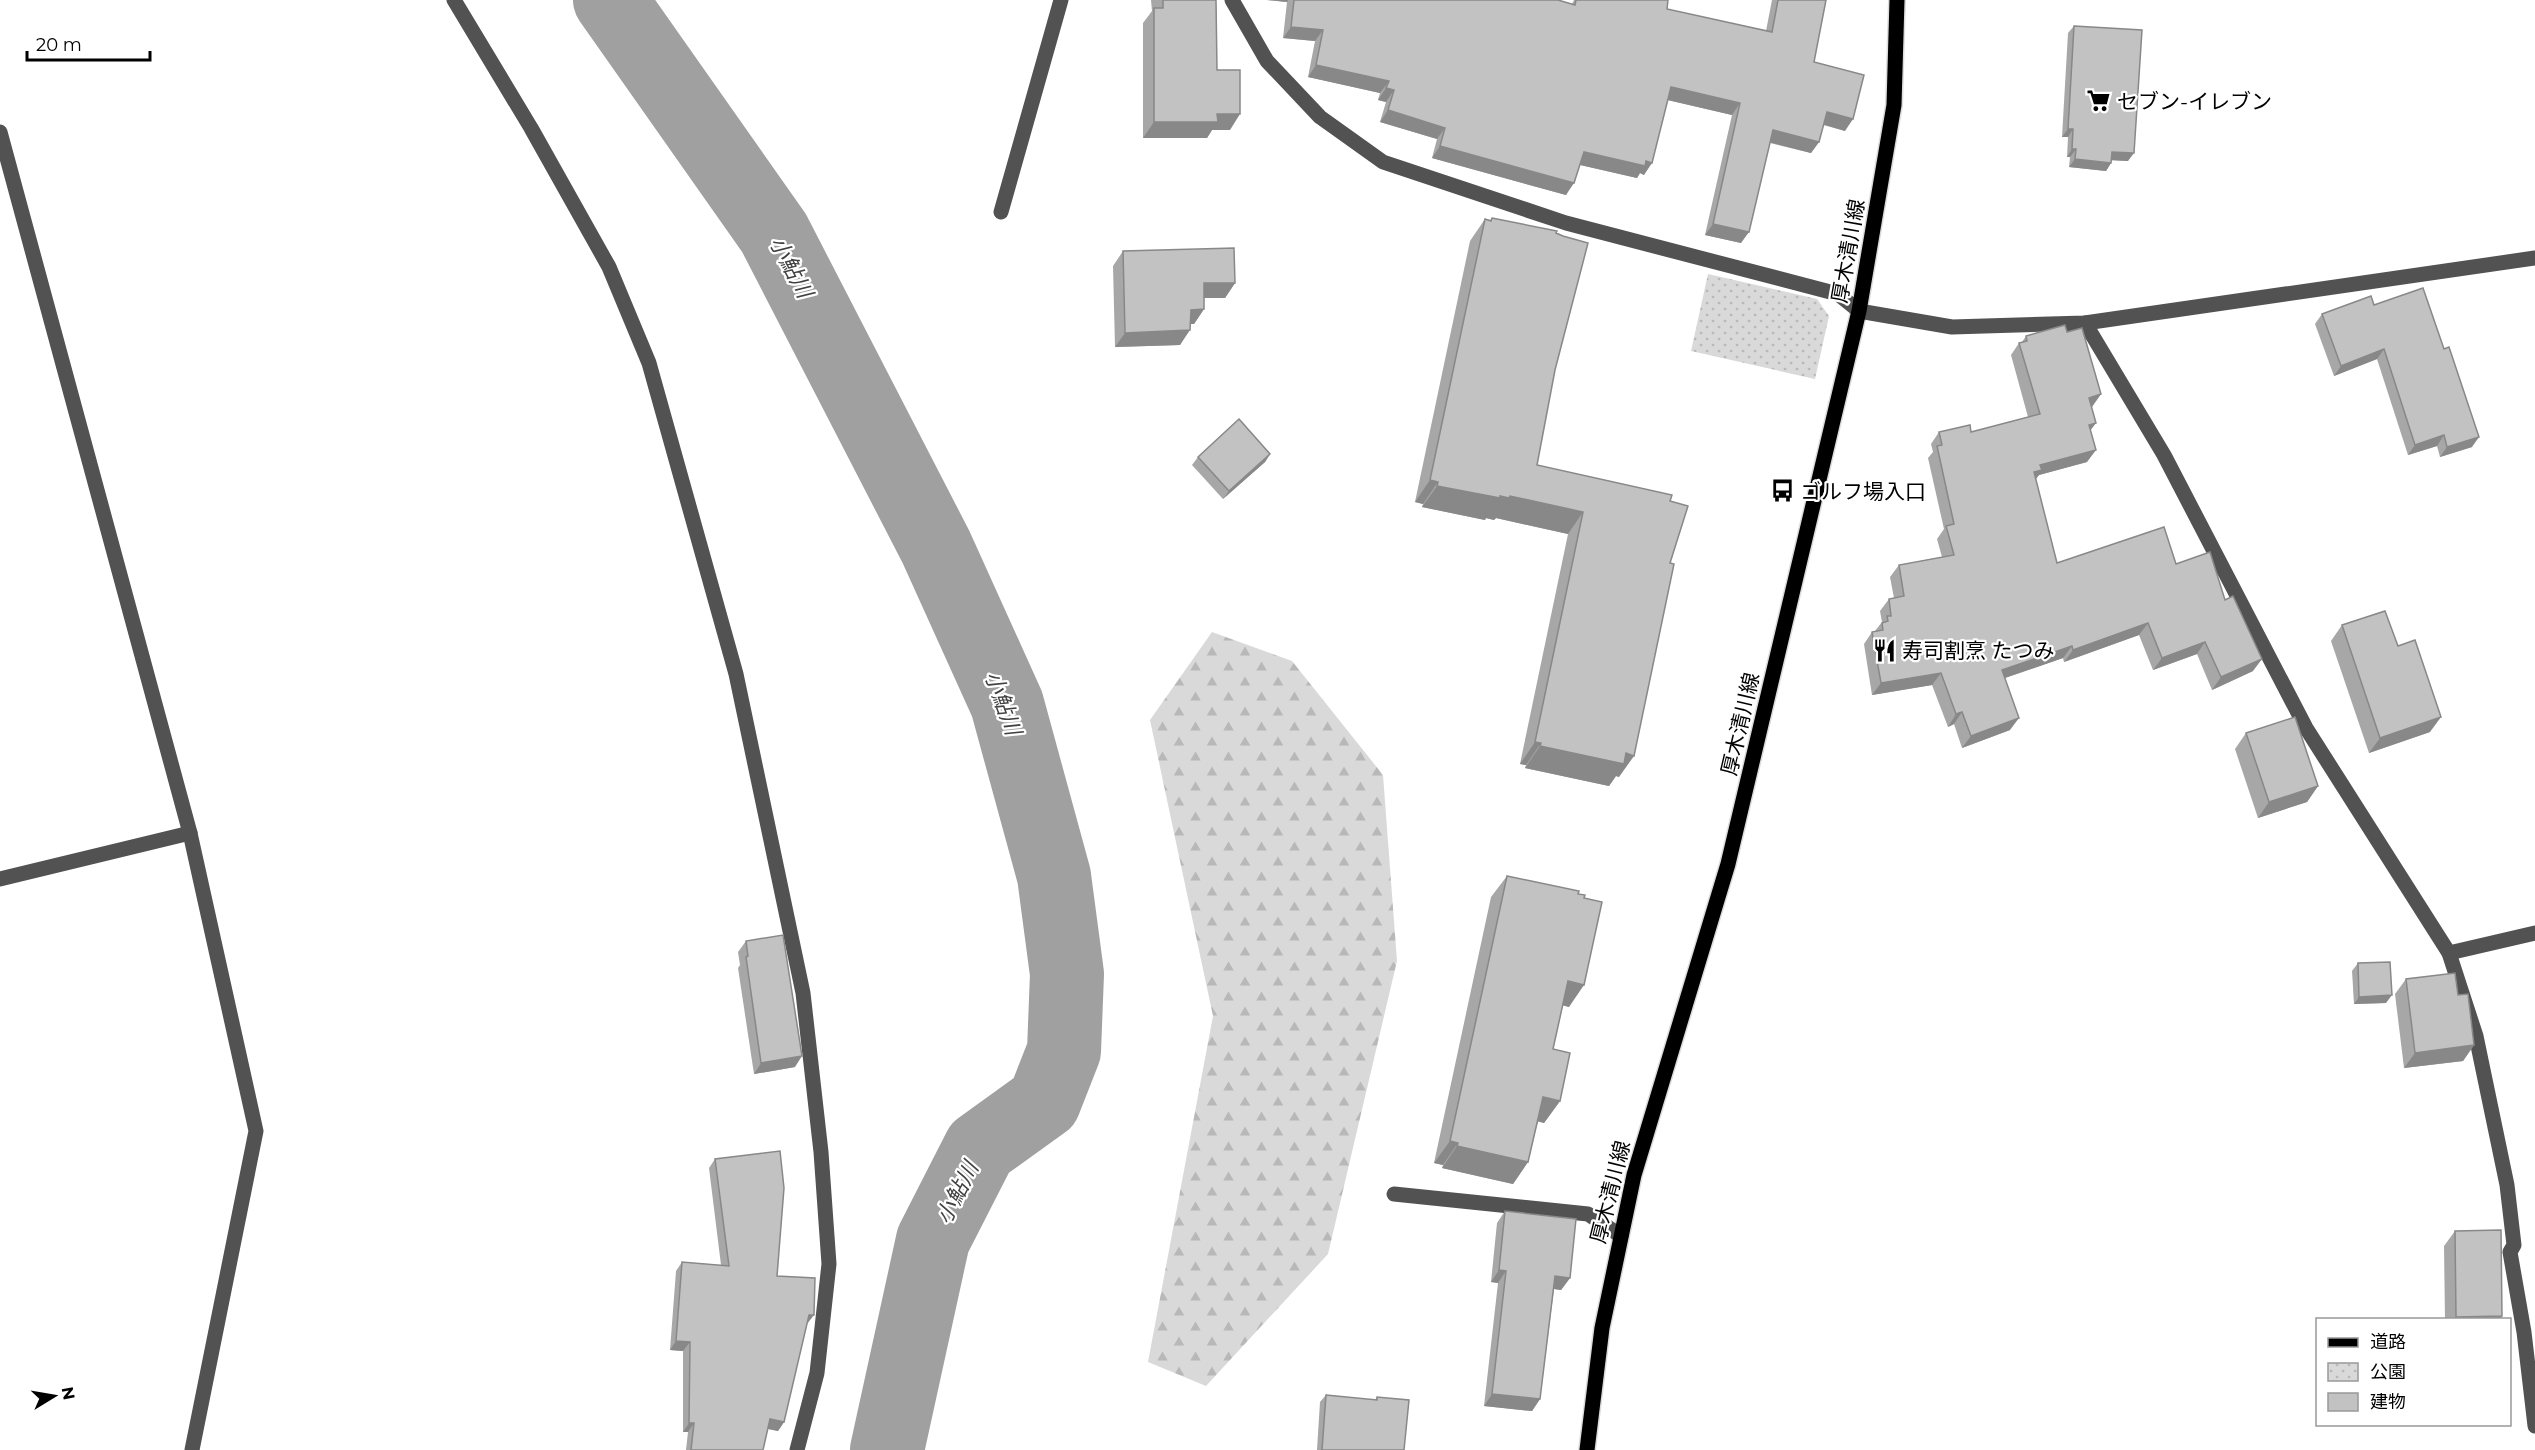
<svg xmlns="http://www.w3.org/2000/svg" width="2535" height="1450" viewBox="0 0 2535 1450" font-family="Montserrat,'Noto Sans JP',sans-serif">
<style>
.forest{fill:url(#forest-firs)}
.park{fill:url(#park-dots)}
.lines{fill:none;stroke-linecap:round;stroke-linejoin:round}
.river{stroke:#a0a0a0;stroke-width:74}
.major-casing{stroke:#dbdbdb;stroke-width:18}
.minor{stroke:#525252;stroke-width:15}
.major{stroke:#000;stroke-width:15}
.wall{fill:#a7a7a7}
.shaded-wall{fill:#888}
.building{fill:#c2c2c2;stroke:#888;stroke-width:1.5}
.labels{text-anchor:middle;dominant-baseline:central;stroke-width:4.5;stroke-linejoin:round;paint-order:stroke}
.poi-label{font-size:21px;fill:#000;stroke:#fff;text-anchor:start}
.street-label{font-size:21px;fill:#000;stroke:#fff}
.water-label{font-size:22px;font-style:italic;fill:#414141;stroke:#fff}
</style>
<defs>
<pattern id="forest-firs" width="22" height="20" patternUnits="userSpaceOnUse" patternTransform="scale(1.5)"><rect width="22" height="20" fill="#d9d9d9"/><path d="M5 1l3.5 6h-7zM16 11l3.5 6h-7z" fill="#b8b8b8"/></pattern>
<pattern id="park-dots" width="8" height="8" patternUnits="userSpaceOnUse" patternTransform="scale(1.5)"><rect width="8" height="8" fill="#d9d9d9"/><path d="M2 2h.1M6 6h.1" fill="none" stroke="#b8b8b8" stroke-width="1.8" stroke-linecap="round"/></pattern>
</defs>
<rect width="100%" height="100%" fill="#fff"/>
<!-- forest -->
<polygon class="forest" points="1212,632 1292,661 1383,775 1397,961 1328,1254 1206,1386 1148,1362 1213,1016 1150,720"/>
<!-- park -->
<polygon class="park" points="1708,274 1817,299 1829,316 1815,379 1691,351"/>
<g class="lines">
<!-- river -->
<polyline class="river" points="610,0 774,233 936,547 1007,704 1054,876 1067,974 1064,1051 1044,1102 980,1148 933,1240 887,1450"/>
<defs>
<polyline id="major" points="1587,1450 1602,1328 1634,1175 1728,864 1859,311 1894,105 1897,0"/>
</defs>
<!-- major casing -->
<use href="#major" class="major-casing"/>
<!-- minor -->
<g class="minor">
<polyline points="454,0 531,128 609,267 649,363 736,674 803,993 821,1152 829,1264 817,1373 797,1450"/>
<polyline points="1232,0 1267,61 1320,117 1383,162 1566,223 1838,294 1859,311 1952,327 2085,323 2535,258"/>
<polyline points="0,132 190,833 256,1131 192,1450"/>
<polyline points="1001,212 1061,0"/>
<polyline points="2085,323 2164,455 2306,728 2449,953 2476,1036 2507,1185 2514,1245 2510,1252 2524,1332 2535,1426"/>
<polyline points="0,879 190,833"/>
<polyline points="2449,953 2535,933"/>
<polyline points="1394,1194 1588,1214 1621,1236"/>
</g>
<!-- major -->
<use href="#major" class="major"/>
</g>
<!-- wall -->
<g class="wall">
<polygon points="1151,0 1216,0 1217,70 1230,130 1212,130 1207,138 1143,138 1143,23 1152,11"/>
<polygon points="1267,0 1558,0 1572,4 1574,0 1668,0 1667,9 1766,31 1772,0 1826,0 1814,62 1845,131 1823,125 1819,142 1811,153 1770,143 1741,243 1705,235 1732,115 1668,100 1644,175 1640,173 1637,178 1580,165 1566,195 1432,158 1437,139 1380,122 1386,102 1378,100 1380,93 1308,77 1315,41 1283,38 1287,2"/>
<polygon points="2074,26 2128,161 2111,160 2111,163 2106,171 2069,167 2070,157 2067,157 2068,137 2062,137 2068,33"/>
<polygon points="1492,218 1555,370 1537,465 1670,501 1670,563 1619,777 1616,776 1609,786 1525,768 1526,765 1520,764 1568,534 1496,518 1494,520 1486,518 1485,520 1422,507 1423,504 1415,502 1470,241 1485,219 1490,220"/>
<polygon points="1123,251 1235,283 1225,298 1204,298 1204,309 1194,324 1191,324 1180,345 1115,347 1113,266"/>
<polygon points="2374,305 2472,447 2440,457 2437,446 2408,455 2377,359 2334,376 2315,324 2322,314"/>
<polygon points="2067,332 2101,394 2091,407 2090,431 2087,462 2039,475 2036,479 2057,563 2176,564 2225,600 2253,671 2212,690 2197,654 2153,670 2139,635 2064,662 2063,658 2005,678 2010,730 1962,748 1954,724 1948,727 1932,685 1872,695 1864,644 1872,632 1875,631 1882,622 1880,611 1889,599 1894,598 1890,577 1899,565 1942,557 1937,539 1944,529 1928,458 1933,452 1931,444 1939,432 1971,432 2028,417 2011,355 2019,343 2022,342 2026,336"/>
<polygon points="1270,454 1265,462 1223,499 1192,465 1198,457"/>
<polygon points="2342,625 2398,646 2430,732 2369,753 2331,641"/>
<polygon points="2246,733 2318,786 2307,802 2258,818 2235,749"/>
<polygon points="1507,876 1578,894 1569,1007 1563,1005 1553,1049 1560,1101 1544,1123 1538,1121 1528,1162 1513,1184 1442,1168 1443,1165 1434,1163 1491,897"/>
<polygon points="746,941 795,1067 754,1074 738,968 740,965 738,952"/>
<polygon points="2358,963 2386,1003 2354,1004 2352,971"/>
<polygon points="2406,979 2474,1045 2463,1061 2404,1068 2395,994"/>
<polygon points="715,1159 777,1276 807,1324 784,1422 778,1431 768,1429 763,1450 686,1450 688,1432 683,1432 683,1351 670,1350 676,1271 682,1262 721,1265 709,1168"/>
<polygon points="1505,1211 1570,1278 1561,1290 1554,1289 1540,1399 1532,1411 1484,1406 1498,1283 1491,1282 1497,1223"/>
<polygon points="2455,1231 2502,1316 2500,1320 2445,1320 2444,1246"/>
<polygon points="1326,1395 1375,1400 1377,1397 1404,1450 1317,1450 1320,1402"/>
</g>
<!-- shaded-wall -->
<g class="shaded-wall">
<polygon points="1267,0 1288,0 1287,2"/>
<polygon points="1291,27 1323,30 1315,41 1283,38"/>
<polygon points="1316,65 1389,81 1380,93 1308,77"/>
<polygon points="1671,87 1740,103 1732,115 1663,99"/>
<polygon points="1386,88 1394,90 1386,102 1378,100"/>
<polygon points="1388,110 1445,128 1437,139 1380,122"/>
<polygon points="1827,112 1853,119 1845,131 1819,123"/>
<polygon points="1217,114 1240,114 1230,130 1212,130 1207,138 1143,138 1154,122"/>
<polygon points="2068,129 2073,129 2068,137 2062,137"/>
<polygon points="1773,130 1819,142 1811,153 1765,141"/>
<polygon points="1440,146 1574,183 1566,195 1432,158"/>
<polygon points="2072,149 2076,149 2070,157 2067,157"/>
<polygon points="1584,152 1646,161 1652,163 1644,175 1640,173 1637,178 1576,164"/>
<polygon points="2112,152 2134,153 2128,161 2107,160"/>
<polygon points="2075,159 2111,163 2106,171 2069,167"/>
<polygon points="1713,224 1749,232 1741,243 1705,235"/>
<polygon points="1204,283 1235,283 1225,298 1193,298"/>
<polygon points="1204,309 1194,324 1181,324 1191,310"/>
<polygon points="1190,330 1180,345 1115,347 1125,333"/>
<polygon points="2384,349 2377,359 2334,376 2341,366"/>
<polygon points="2101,394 2092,407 2080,410 2089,398"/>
<polygon points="2096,423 2087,435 2089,425"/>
<polygon points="2444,435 2437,446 2408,455 2415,445"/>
<polygon points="2479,437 2472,447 2440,457 2447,447"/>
<polygon points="2096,450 2087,462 2039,475 2033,482 2025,484 2040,465"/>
<polygon points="1270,454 1265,462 1223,499 1229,491"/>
<polygon points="1430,480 1438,482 1423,504 1415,502"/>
<polygon points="1437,486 1500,496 1510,496 1583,512 1568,534 1496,518 1494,520 1486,518 1485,520 1422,507"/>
<polygon points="2148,623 2139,635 2064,662 2073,650"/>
<polygon points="2205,642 2197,654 2153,670 2162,658"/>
<polygon points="2072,646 2063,658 1993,682 2002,670"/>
<polygon points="2262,659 2253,671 2212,690 2221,677"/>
<polygon points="1941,673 1932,685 1872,695 1881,683"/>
<polygon points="1962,712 1954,724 1948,727 1956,714"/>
<polygon points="2441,717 2430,732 2369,753 2380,738"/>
<polygon points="2019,718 2010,730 1962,748 1971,736"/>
<polygon points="1535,742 1541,743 1526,765 1520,764"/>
<polygon points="1540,746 1626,753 1634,756 1619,777 1616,776 1609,786 1525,768"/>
<polygon points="2318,786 2307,802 2258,818 2269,802"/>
<polygon points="1568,981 1584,985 1569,1007 1553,1003"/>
<polygon points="2392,995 2386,1003 2354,1004 2359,997"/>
<polygon points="2474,1045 2463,1061 2404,1068 2415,1053"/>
<polygon points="802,1056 795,1067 754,1074 761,1063"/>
<polygon points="1543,1097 1560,1101 1544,1123 1528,1119"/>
<polygon points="1450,1141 1458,1143 1443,1165 1434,1163"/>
<polygon points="1457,1146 1528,1162 1513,1184 1442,1168"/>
<polygon points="1499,1270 1506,1271 1498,1283 1491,1282"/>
<polygon points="1555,1276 1570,1278 1561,1290 1547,1288"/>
<polygon points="809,1315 814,1315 807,1324"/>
<polygon points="2502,1316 2500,1320 2455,1320 2456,1317"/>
<polygon points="676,1341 690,1342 683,1351 670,1350"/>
<polygon points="1492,1394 1540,1399 1532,1411 1484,1406"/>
<polygon points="770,1419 784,1422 778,1431 764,1428"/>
<polygon points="689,1423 694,1423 688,1432 683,1432"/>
</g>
<!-- building -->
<g class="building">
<polygon points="1163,0 1216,0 1217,70 1240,70 1240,114 1217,114 1218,122 1154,122 1154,8 1163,8"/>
<polygon points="1294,0 1558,0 1575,5 1576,0 1668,0 1667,9 1772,32 1778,0 1826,0 1814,62 1864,75 1853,119 1827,112 1819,142 1773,130 1749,232 1713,224 1740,103 1671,87 1652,163 1646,161 1645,166 1584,152 1574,183 1440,146 1445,128 1388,110 1394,90 1386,88 1389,81 1316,65 1323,30 1291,27"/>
<polygon points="2074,26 2142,30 2134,153 2112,152 2111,163 2075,159 2076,149 2072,149 2073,129 2068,129"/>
<polygon points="1492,218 1557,231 1556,233 1563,236 1588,243 1555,370 1537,465 1672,495 1670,501 1688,506 1670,563 1674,564 1634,756 1626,753 1624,764 1540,746 1541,743 1535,742 1583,512 1510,496 1509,498 1500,496 1500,498 1437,486 1438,482 1430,480 1485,219 1491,221"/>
<polygon points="1234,248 1235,283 1204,283 1204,309 1191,310 1190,330 1125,333 1123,251"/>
<polygon points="2423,288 2444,349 2449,347 2479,437 2447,447 2444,435 2415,445 2384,349 2341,366 2322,314 2371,296 2374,305"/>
<polygon points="2065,325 2067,332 2082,328 2101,394 2089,398 2096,423 2089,425 2096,450 2040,465 2042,470 2034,472 2057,563 2164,527 2176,564 2210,552 2225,600 2233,596 2262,659 2221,677 2205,642 2162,658 2148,623 2073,650 2072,646 2002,670 2019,718 1971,736 1962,712 1956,714 1941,673 1881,683 1872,632 1883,630 1882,623 1888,621 1887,616 1891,616 1889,599 1904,596 1899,565 1954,555 1946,526 1954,524 1937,446 1942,445 1939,432 1970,425 1971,432 2040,414 2019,343 2027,341 2026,336"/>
<polygon points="1239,419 1270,454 1229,491 1198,457"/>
<polygon points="2385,611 2398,646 2415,640 2441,717 2380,738 2342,625"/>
<polygon points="2295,717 2318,786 2269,802 2246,733"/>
<polygon points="1507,876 1579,891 1578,894 1585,895 1584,898 1602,902 1584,985 1568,981 1553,1049 1570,1053 1560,1101 1543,1097 1528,1162 1457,1146 1458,1143 1450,1141"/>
<polygon points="783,935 802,1056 761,1063 746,957 748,956 746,941"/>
<polygon points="2390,962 2392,995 2359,997 2358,963"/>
<polygon points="2455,973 2458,995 2468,994 2474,1045 2415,1053 2406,979"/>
<polygon points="780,1151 784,1188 777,1276 815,1278 814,1315 809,1315 784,1422 770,1419 763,1450 691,1450 694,1423 689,1423 690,1342 676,1341 682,1262 729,1266 715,1159"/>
<polygon points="1505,1211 1576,1219 1570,1278 1555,1276 1540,1399 1492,1394 1506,1271 1499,1270"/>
<polygon points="2501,1230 2502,1316 2456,1317 2455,1231"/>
<polygon points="1326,1395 1377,1400 1377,1397 1409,1400 1404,1450 1322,1450"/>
</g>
<!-- icons -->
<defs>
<symbol id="supermarket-bare" viewBox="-9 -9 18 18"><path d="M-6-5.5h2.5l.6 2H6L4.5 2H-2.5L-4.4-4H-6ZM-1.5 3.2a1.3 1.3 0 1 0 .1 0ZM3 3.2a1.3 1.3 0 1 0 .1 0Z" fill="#000" stroke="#fff" stroke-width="2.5" paint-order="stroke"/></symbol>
<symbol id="bus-bare" viewBox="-9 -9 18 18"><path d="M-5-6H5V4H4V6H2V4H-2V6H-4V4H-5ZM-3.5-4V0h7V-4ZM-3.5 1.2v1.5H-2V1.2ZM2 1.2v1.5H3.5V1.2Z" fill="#000" stroke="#fff" stroke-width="2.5" paint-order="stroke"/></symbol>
<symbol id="restaurant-bare" viewBox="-9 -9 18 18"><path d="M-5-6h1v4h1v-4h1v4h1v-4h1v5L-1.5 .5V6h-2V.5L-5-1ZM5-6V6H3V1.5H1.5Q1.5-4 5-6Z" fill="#000" stroke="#fff" stroke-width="2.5" paint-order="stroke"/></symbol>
</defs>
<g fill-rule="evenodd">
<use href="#supermarket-bare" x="2082" y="84" width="33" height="33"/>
<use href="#bus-bare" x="1766" y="474" width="33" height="33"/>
<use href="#restaurant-bare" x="1868" y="634" width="33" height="33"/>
</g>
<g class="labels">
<!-- poi labels -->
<g class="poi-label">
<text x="2117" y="101">セブン-イレブン</text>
<text x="1800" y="491">ゴルフ場入口</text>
<text x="1902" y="650">寿司割烹 たつみ</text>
</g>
<!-- street labels -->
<g class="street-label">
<text transform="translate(1848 251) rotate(-80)">厚木清川線</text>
<text transform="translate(1740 724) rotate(-77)">厚木清川線</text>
<text transform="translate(1610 1192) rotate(-76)">厚木清川線</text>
</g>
<!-- water labels -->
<g class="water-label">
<text transform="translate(791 267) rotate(62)">小鮎川</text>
<text transform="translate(1003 703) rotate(70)">小鮎川</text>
<text transform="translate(957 1193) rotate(-63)">小鮎川</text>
</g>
</g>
<!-- legend -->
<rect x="2316" y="1318" width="195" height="108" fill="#ffffff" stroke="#999999" stroke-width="1.5"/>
<rect x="2328" y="1338" width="30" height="9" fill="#000000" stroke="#999999" stroke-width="1.5"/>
<text x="2370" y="1348" font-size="18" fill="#000000">道路</text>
<rect x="2328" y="1363" width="30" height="18" fill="url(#park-dots)" stroke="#999999" stroke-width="1.5"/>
<text x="2370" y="1378" font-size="18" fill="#000000">公園</text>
<rect x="2328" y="1393" width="30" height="18" fill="#c2c2c2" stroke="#999999" stroke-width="1.5"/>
<text x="2370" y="1408" font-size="18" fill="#000000">建物</text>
<!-- north arrow -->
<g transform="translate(54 1396) rotate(79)" stroke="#ffffff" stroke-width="4.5" paint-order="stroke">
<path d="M0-4.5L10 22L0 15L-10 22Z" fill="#000000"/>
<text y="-9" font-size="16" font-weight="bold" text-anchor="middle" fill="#000000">N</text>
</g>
<!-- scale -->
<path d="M27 51v9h123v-9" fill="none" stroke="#000000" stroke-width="3"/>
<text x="36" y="51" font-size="18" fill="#000000" stroke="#ffffff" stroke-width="4.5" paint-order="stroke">20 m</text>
</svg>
